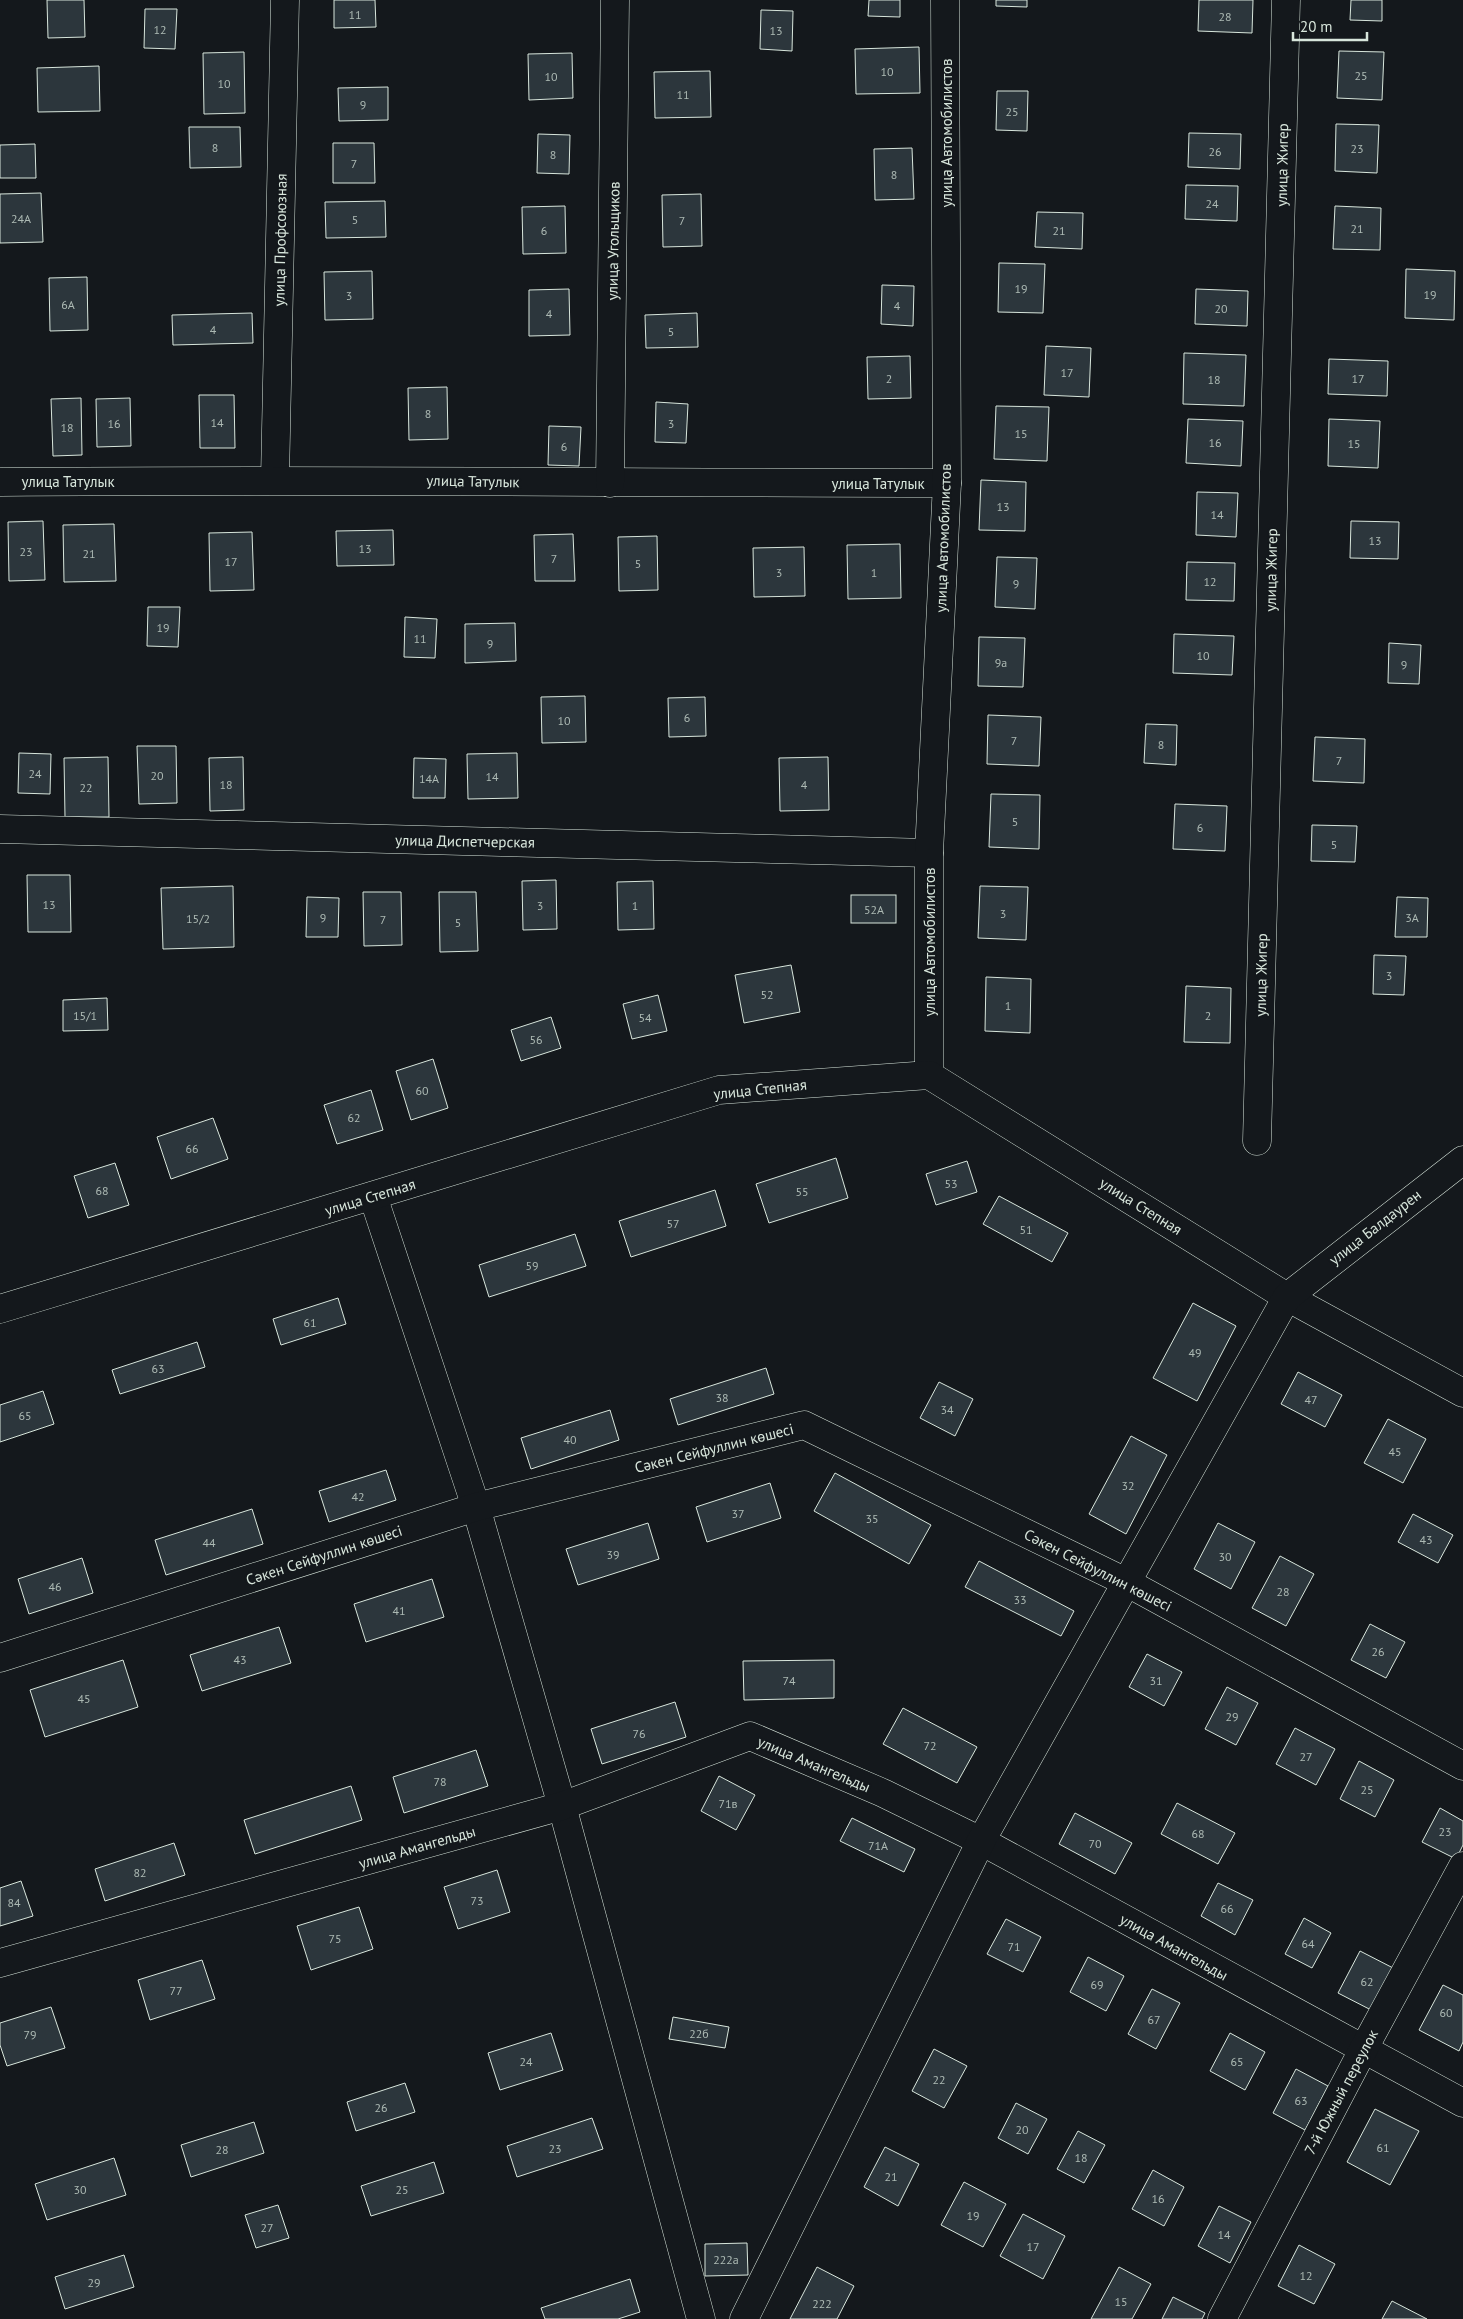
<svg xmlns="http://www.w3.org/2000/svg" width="1463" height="2319" viewBox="0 0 1463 2319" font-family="'PT Sans',sans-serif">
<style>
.building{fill:#2c363c;stroke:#d8e6dc}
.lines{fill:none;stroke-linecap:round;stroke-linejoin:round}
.minor-casing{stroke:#d8e6dc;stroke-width:29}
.minor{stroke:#14181c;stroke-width:28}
.labels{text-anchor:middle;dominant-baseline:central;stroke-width:4;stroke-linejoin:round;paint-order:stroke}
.number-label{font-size:12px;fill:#adbab4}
.street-label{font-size:15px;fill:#d8e6dc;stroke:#14181c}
</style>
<rect width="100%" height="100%" fill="#14181c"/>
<!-- building -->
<g class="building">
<polygon points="47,0 84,0 85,37 48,38"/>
<polygon points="334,0 375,0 376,27 334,28"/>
<polygon points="869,0 900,0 900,17 868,16"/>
<polygon points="996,0 1027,0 1027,7 996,6"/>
<polygon points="1199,0 1253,0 1252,33 1198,31"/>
<polygon points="1351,0 1382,0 1382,21 1350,20"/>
<polygon points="145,9 177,9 175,49 144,48"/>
<polygon points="761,10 793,11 792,51 760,49"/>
<polygon points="919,47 920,93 856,94 855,49"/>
<polygon points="1339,51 1384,52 1382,100 1337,98"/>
<polygon points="244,52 245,113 204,114 203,53"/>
<polygon points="572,53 573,98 529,100 528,54"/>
<polygon points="99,66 100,111 38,112 37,68"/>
<polygon points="710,71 711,117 655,118 654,72"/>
<polygon points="388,87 388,120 339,121 338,88"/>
<polygon points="997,91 1028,91 1027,131 996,130"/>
<polygon points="1336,124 1379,125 1377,173 1335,171"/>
<polygon points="189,127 240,127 241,167 190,168"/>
<polygon points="1189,133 1241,134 1240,169 1188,167"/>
<polygon points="538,134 570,135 569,174 537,173"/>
<polygon points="333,143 374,143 375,183 333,183"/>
<polygon points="35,144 36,178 0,178 0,145"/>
<polygon points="912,148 914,199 875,200 874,149"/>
<polygon points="1186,185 1238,186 1237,221 1185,219"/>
<polygon points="41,193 43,242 0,243 0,194"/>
<polygon points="701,194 702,246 663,247 662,195"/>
<polygon points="385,201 386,237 326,238 325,202"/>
<polygon points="565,206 566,253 523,254 522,207"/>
<polygon points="1335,206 1381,208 1380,250 1333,249"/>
<polygon points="1037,212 1083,213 1082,249 1035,247"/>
<polygon points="999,263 1045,264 1043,313 998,312"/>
<polygon points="1406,269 1455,271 1454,320 1405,318"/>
<polygon points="372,271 373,319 325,320 324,272"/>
<polygon points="87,277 88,330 50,331 49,278"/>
<polygon points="882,285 914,286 913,326 881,324"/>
<polygon points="569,289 570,335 529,336 529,290"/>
<polygon points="1196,289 1248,291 1247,326 1195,324"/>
<polygon points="252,313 253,343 173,345 172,315"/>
<polygon points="697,313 698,347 646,348 645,315"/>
<polygon points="1046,346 1091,348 1089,397 1044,395"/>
<polygon points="1184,353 1246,355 1244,406 1183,404"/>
<polygon points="910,356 911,398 868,399 867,357"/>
<polygon points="1329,359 1388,361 1387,396 1328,394"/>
<polygon points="447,387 448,439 409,440 408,388"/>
<polygon points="199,395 234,395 235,448 200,448"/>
<polygon points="81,398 82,455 53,456 51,399"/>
<polygon points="130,398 131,446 97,447 96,399"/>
<polygon points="656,402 688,404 686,443 655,442"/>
<polygon points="996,406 1049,407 1047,461 994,459"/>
<polygon points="1188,419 1243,421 1241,466 1186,463"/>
<polygon points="1329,419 1380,421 1378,468 1328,466"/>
<polygon points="549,426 581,427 579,466 548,465"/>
<polygon points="981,480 1026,482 1025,531 979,530"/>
<polygon points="1197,492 1238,493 1236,537 1196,535"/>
<polygon points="43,521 45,580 9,581 8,522"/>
<polygon points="1351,521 1399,522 1398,559 1350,558"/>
<polygon points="114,524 116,581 64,582 63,525"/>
<polygon points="393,530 394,565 337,566 336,531"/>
<polygon points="252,532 254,590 210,591 209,533"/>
<polygon points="573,534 575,581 535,581 534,535"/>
<polygon points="657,536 658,590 619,591 618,537"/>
<polygon points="900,544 901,598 848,599 847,545"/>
<polygon points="804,547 805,596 754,597 753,548"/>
<polygon points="997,557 1037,558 1035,609 995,607"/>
<polygon points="1187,562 1235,563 1234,601 1186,600"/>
<polygon points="148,607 180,607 178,647 147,646"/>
<polygon points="405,617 437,619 435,658 404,657"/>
<polygon points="515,623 516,661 465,663 465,624"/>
<polygon points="1174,634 1234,636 1232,675 1173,673"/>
<polygon points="979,637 1025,638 1023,687 978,686"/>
<polygon points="1389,643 1421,645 1419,684 1388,683"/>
<polygon points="585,696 586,742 542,743 541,697"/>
<polygon points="705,697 706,736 669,737 668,698"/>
<polygon points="988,715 1041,717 1039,766 987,764"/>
<polygon points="1146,724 1177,725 1176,765 1144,763"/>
<polygon points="1315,737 1365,739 1364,783 1313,781"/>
<polygon points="137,746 176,746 177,803 139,804"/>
<polygon points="19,753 51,754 50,794 18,793"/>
<polygon points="517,753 518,798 468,799 467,754"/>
<polygon points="108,757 109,817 65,817 64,758"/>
<polygon points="243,757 244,810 210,811 209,758"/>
<polygon points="828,757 829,810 780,811 779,758"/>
<polygon points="414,758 446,759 445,798 413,798"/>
<polygon points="991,794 1040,795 1039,849 989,847"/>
<polygon points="1175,804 1227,806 1225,851 1173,849"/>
<polygon points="1312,825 1357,826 1355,862 1311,861"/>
<polygon points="27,875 70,875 71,932 28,932"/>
<polygon points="556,880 557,929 523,930 522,881"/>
<polygon points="653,881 654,929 618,930 617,882"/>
<polygon points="233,886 234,947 163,949 161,888"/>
<polygon points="980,886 1028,887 1026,940 978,938"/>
<polygon points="363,892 401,892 402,945 364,946"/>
<polygon points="439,892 476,892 478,951 440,952"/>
<rect x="851" y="895" width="45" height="28"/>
<polygon points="307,897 339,898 338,937 306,937"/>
<polygon points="1397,897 1428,898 1427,937 1395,937"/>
<polygon points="1374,955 1406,956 1404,995 1373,994"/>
<polygon points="791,965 800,1012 744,1023 735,975"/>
<polygon points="986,977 1031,979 1030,1033 985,1031"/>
<polygon points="1186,986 1231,988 1230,1043 1184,1042"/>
<polygon points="658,995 667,1031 632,1039 623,1004"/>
<polygon points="107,998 108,1030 63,1031 63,1000"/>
<polygon points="551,1017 561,1048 521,1061 511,1030"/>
<polygon points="433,1059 448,1108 411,1120 396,1071"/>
<polygon points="371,1090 383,1130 337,1144 324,1105"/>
<polygon points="213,1118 228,1159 171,1179 157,1137"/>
<polygon points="836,1158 848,1198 769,1223 756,1184"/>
<polygon points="967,1161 977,1192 936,1205 926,1174"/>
<polygon points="115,1163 129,1205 88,1218 74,1176"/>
<polygon points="715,1190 726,1226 631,1257 619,1221"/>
<polygon points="999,1196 1068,1233 1052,1262 983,1224"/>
<polygon points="575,1234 586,1266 489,1297 479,1265"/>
<polygon points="338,1298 346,1324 281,1345 273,1319"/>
<polygon points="1193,1303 1236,1326 1197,1401 1153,1378"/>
<polygon points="197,1342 205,1367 120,1394 112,1370"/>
<polygon points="766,1368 774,1394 678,1425 670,1399"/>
<polygon points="1298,1372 1342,1395 1325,1427 1281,1404"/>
<polygon points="939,1382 973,1399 955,1436 920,1418"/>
<polygon points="43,1391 54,1424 0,1442 0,1405"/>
<polygon points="610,1410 619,1440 531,1469 521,1438"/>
<polygon points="1388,1419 1426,1439 1403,1483 1364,1463"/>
<polygon points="1131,1436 1167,1455 1126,1534 1089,1514"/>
<polygon points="386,1470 396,1500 329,1522 319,1491"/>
<polygon points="835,1473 931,1525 909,1564 814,1511"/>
<polygon points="770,1483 781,1518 707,1542 696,1507"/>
<polygon points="252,1509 263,1544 166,1575 155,1540"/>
<polygon points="1413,1514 1453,1535 1438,1563 1398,1542"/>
<polygon points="648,1523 659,1559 578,1585 566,1549"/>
<polygon points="1218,1523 1255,1542 1231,1589 1194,1569"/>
<polygon points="1280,1556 1314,1574 1286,1626 1252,1608"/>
<polygon points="82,1558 93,1593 29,1614 18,1579"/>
<polygon points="979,1561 1074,1611 1061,1636 965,1587"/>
<polygon points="432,1579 444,1617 366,1642 354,1604"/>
<polygon points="1370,1624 1405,1642 1386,1678 1351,1660"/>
<polygon points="279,1627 291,1663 202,1691 190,1655"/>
<polygon points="1147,1654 1182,1672 1164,1706 1129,1687"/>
<polygon points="123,1660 138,1707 45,1737 30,1690"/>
<polygon points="834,1660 834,1698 744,1700 743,1661"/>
<polygon points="1227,1687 1258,1703 1236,1745 1205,1729"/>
<polygon points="675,1702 686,1737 602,1764 591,1729"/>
<polygon points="903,1708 977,1747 957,1783 883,1744"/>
<polygon points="1295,1728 1335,1749 1316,1785 1276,1764"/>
<polygon points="476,1750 488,1786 404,1813 393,1777"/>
<polygon points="1359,1761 1394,1780 1375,1817 1340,1799"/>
<polygon points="719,1776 755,1795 736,1830 701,1811"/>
<polygon points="351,1786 362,1820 255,1854 244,1820"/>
<polygon points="1177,1803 1235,1833 1218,1864 1161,1834"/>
<polygon points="1440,1808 1463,1821 1463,1845 1456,1859 1422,1842"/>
<polygon points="1075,1813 1132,1843 1115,1874 1059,1844"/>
<polygon points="852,1818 915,1849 904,1872 840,1841"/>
<polygon points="174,1843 185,1875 105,1901 95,1869"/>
<polygon points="497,1870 510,1912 458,1929 444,1887"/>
<polygon points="21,1881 33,1916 0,1926 0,1888"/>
<polygon points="1218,1883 1253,1900 1235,1935 1201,1916"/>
<polygon points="359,1907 373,1949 311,1970 297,1926"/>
<polygon points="1304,1918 1331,1933 1312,1968 1285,1954"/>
<polygon points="1006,1919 1041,1937 1023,1972 987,1954"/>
<polygon points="1360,1951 1397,1970 1375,2012 1338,1993"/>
<polygon points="1088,1957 1124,1976 1106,2011 1070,1992"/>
<polygon points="202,1960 215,1999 150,2020 138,1980"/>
<polygon points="1443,1985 1463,1995 1463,2042 1459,2051 1419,2030"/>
<polygon points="1152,1989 1180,2003 1156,2049 1128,2034"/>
<polygon points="51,2007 65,2048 7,2066 0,2045 0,2023"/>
<polygon points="673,2017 729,2027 725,2048 669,2039"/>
<polygon points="551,2033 563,2070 500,2090 488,2053"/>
<polygon points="1230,2033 1265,2052 1245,2090 1210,2071"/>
<polygon points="934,2049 967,2066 944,2108 912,2091"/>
<polygon points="1296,2069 1328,2086 1305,2130 1273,2113"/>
<polygon points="405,2083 415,2112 356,2131 347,2102"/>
<polygon points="1016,2103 1047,2119 1028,2154 998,2138"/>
<polygon points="1375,2109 1419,2131 1390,2185 1347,2162"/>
<polygon points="592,2118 603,2149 517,2177 507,2146"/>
<polygon points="254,2122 264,2153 191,2177 181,2145"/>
<polygon points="1078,2131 1105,2145 1084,2183 1057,2169"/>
<polygon points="885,2147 919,2164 898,2206 864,2187"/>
<polygon points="114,2158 126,2195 47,2220 35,2184"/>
<polygon points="434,2162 444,2193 371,2216 361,2186"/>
<polygon points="1153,2170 1184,2187 1164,2226 1132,2209"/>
<polygon points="964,2182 1006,2204 983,2247 941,2225"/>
<polygon points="278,2205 289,2238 256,2248 245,2215"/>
<polygon points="1219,2206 1251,2222 1230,2263 1198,2246"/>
<polygon points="1023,2214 1065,2236 1043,2279 1000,2256"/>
<polygon points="747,2243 748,2275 705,2276 705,2244"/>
<polygon points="1299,2245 1335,2264 1314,2304 1278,2286"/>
<polygon points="124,2255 134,2287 65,2309 55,2277"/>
<polygon points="817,2267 854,2286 837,2319 790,2319"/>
<polygon points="1119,2267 1151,2284 1132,2319 1091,2319"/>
<polygon points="630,2279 640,2312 618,2319 545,2319 541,2308"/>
<polygon points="1173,2297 1205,2313 1202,2319 1162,2319"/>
<polygon points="1392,2301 1427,2319 1382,2319"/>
</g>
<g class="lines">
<defs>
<g id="minor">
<polyline points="275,479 285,0"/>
<path d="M 0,482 C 316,479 631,483 947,483"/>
<polyline points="610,483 615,0"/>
<polyline points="0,829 929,853"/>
<polyline points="929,1075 929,853 947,483 945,0"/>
<polyline points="1257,1141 1286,0"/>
<polyline points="373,1196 476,1507 562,1806 701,2319"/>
<polyline points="0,1309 719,1090 929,1075 1287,1297 1463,1393"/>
<polyline points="0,1658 476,1507 804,1425 1126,1582 1463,1766"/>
<polyline points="0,1963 562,1806 750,1736 883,1793 981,1841 1463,2103"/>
<polyline points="744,2319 981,1841 1287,1297 1463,1160"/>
<polyline points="1222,2319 1363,2050 1463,1866"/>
</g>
</defs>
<!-- minor casing -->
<use href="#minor" class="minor-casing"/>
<!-- minor -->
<use href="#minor" class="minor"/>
</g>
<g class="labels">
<!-- number labels -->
<g class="number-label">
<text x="355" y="14">11</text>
<text x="1225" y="16">28</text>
<text x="160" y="29">12</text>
<text x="776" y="30">13</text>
<text x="887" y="71">10</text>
<text x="1361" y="75">25</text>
<text x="551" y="76">10</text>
<text x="224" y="83">10</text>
<text x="683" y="94">11</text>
<text x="363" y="104">9</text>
<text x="1012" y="111">25</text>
<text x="215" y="147">8</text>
<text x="1357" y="148">23</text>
<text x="1215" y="151">26</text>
<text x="553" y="154">8</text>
<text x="354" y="163">7</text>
<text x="894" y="174">8</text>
<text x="1212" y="203">24</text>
<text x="21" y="218">24А</text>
<text x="355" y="219">5</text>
<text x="682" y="220">7</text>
<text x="1357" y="228">21</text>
<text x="544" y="230">6</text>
<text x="1059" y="230">21</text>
<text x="1021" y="288">19</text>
<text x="1430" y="294">19</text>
<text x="349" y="295">3</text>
<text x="68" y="304">6А</text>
<text x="897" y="305">4</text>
<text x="1221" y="308">20</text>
<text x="549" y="313">4</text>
<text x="213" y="329">4</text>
<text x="671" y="331">5</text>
<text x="1067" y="372">17</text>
<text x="889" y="378">2</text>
<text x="1358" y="378">17</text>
<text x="1214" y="379">18</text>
<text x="428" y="413">8</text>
<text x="217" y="422">14</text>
<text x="114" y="423">16</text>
<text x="671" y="423">3</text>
<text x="67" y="427">18</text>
<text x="1021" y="433">15</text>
<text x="1215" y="442">16</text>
<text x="1354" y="443">15</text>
<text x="564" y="446">6</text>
<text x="1003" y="506">13</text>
<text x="1217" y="514">14</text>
<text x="1375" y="540">13</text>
<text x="365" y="548">13</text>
<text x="26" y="551">23</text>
<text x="89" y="553">21</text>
<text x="554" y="558">7</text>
<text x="231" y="561">17</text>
<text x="638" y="563">5</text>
<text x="779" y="572">3</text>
<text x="874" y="572">1</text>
<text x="1210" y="581">12</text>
<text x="1016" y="583">9</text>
<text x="163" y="627">19</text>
<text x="420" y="638">11</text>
<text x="490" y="643">9</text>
<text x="1203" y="655">10</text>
<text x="1001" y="662">9а</text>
<text x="1404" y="664">9</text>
<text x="687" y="717">6</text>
<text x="564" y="720">10</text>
<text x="1014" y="740">7</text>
<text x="1161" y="744">8</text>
<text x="1339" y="760">7</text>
<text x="35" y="773">24</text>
<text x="157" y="775">20</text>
<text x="492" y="776">14</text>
<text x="429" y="778">14А</text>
<text x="226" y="784">18</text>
<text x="804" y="784">4</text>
<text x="86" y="787">22</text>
<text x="1015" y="821">5</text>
<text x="1200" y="827">6</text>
<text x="1334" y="844">5</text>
<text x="49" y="904">13</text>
<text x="540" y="905">3</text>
<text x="635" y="905">1</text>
<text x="874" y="909">52А</text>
<text x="1003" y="913">3</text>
<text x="323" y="917">9</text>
<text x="1412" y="917">3А</text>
<text x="198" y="918">15/2</text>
<text x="383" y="919">7</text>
<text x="458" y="922">5</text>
<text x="1389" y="975">3</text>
<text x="767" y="994">52</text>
<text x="1008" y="1005">1</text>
<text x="85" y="1015">15/1</text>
<text x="1208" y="1015">2</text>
<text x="645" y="1017">54</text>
<text x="536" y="1039">56</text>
<text x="422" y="1090">60</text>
<text x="354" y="1117">62</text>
<text x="192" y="1148">66</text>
<text x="951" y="1183">53</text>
<text x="102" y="1190">68</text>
<text x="802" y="1191">55</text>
<text x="673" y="1223">57</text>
<text x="1026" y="1229">51</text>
<text x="532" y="1265">59</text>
<text x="310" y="1322">61</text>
<text x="1195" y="1352">49</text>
<text x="158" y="1368">63</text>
<text x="722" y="1397">38</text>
<text x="1311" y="1399">47</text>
<text x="947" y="1409">34</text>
<text x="25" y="1415">65</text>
<text x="570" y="1439">40</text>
<text x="1395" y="1451">45</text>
<text x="1128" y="1485">32</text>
<text x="358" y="1496">42</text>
<text x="738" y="1513">37</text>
<text x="872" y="1518">35</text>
<text x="1426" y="1539">43</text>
<text x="209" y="1542">44</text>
<text x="613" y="1554">39</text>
<text x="1225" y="1556">30</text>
<text x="55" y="1586">46</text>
<text x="1283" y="1591">28</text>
<text x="1020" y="1599">33</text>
<text x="399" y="1610">41</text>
<text x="1378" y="1651">26</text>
<text x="240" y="1659">43</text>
<text x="789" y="1680">74</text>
<text x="1156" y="1680">31</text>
<text x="84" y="1698">45</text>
<text x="1232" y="1716">29</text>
<text x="639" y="1733">76</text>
<text x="930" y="1745">72</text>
<text x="1306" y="1756">27</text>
<text x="440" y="1781">78</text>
<text x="1367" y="1789">25</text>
<text x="728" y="1803">71в</text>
<text x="1445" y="1831">23</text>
<text x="1198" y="1833">68</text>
<text x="1095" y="1843">70</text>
<text x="878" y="1845">71А</text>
<text x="140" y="1872">82</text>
<text x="477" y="1900">73</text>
<text x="14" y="1902">84</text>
<text x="1227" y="1908">66</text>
<text x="335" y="1938">75</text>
<text x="1308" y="1943">64</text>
<text x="1014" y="1946">71</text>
<text x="1367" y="1981">62</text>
<text x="1097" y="1984">69</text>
<text x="176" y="1990">77</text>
<text x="1446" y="2012">60</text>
<text x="1154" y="2019">67</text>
<text x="699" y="2033">22б</text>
<text x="30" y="2034">79</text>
<text x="526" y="2061">24</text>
<text x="1237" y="2061">65</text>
<text x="939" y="2079">22</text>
<text x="1301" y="2100">63</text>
<text x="381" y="2107">26</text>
<text x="1022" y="2129">20</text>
<text x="1383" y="2147">61</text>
<text x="555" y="2148">23</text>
<text x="222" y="2149">28</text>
<text x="1081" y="2157">18</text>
<text x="891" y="2176">21</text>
<text x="80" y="2189">30</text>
<text x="402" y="2189">25</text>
<text x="1158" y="2198">16</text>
<text x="973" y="2215">19</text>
<text x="267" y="2227">27</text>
<text x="1224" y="2234">14</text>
<text x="1033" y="2246">17</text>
<text x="726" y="2259">222а</text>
<text x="1306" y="2275">12</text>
<text x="94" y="2282">29</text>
<text x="1121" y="2301">15</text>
<text x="822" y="2303">222</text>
</g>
<!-- street labels -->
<g class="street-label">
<text transform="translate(946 133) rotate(-90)">улица Автомобилистов</text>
<text transform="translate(1282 165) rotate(-89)">улица Жигер</text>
<text transform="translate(280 240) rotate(-89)">улица Профсоюзная</text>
<text transform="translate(613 241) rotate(-89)">улица Угольщиков</text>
<text x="68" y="481">улица Татулык</text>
<text transform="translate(473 481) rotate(1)">улица Татулык</text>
<text x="878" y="483">улица Татулык</text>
<text transform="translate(943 538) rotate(-88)">улица Автомобилистов</text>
<text transform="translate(1271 570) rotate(-89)">улица Жигер</text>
<text transform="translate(465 841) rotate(1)">улица Диспетчерская</text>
<text transform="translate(929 942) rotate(-90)">улица Автомобилистов</text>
<text transform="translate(1261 975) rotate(-89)">улица Жигер</text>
<text transform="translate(760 1089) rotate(-6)">улица Степная</text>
<text transform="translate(370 1197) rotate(-17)">улица Степная</text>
<text transform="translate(1141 1206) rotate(32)">улица Степная</text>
<text transform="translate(1375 1227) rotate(-38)">улица Балдаурен</text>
<text transform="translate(714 1448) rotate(-14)">Сәкен Сейфуллин көшесі</text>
<text transform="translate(324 1555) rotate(-18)">Сәкен Сейфуллин көшесі</text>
<text transform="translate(1098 1570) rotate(27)">Сәкен Сейфуллин көшесі</text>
<text transform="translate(814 1764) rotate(23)">улица Амангельды</text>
<text transform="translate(417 1847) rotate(-16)">улица Амангельды</text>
<text transform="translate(1174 1947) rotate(29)">улица Амангельды</text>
<text transform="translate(1341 2092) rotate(-62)">7-й Южный переулок</text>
</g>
</g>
<!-- scale -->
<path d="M1293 32v8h74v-8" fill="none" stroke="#d8e6dc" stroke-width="2.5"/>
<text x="1300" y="32" font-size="15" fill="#d8e6dc" stroke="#14181c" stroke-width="4" paint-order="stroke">20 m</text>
</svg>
